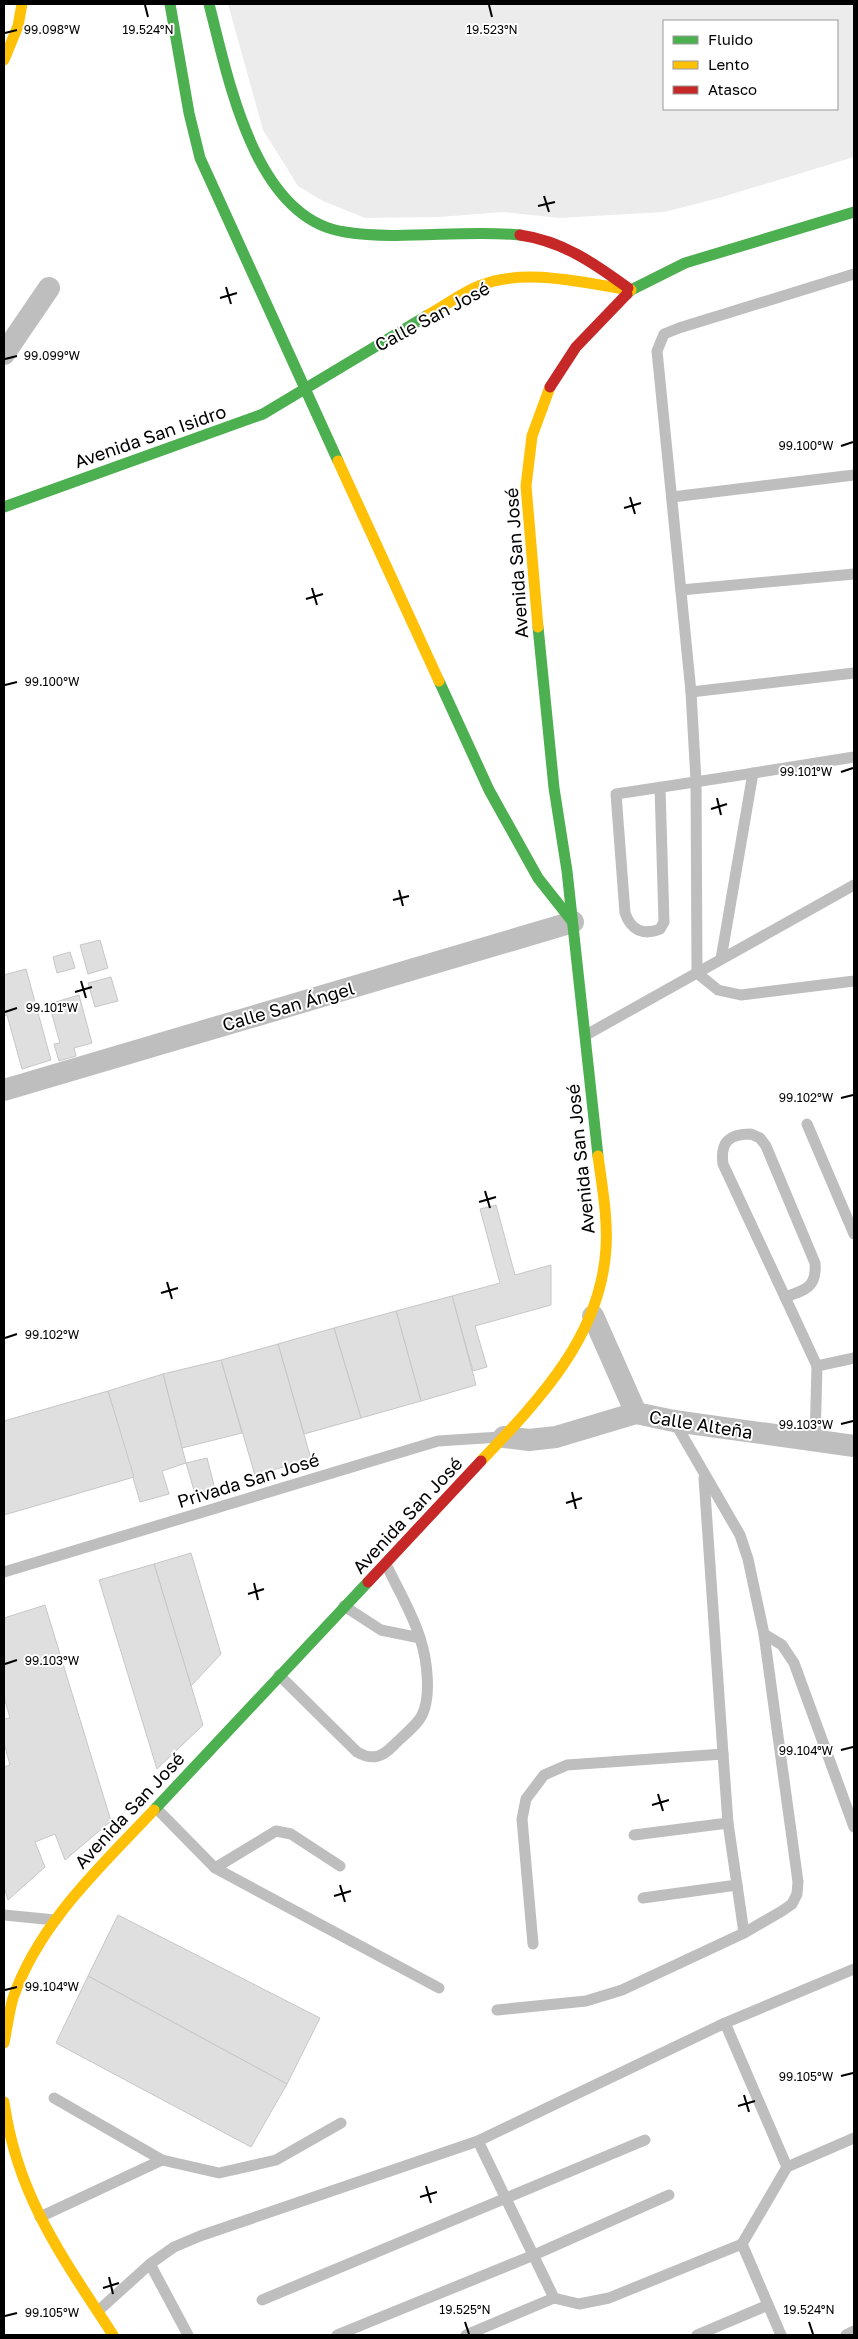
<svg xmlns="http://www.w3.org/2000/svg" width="858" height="2339" viewBox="0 0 858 2339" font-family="'Golos Text',sans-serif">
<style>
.green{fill:#ececec;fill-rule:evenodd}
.building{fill:#dfdfdf;stroke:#c7c7c7}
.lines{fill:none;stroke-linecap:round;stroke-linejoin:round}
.lane{stroke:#bebebe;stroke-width:11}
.street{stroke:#bebebe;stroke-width:22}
.fast{stroke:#4caf50;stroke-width:11}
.slow{stroke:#ffc107;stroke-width:11}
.jam{stroke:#c62828;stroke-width:11}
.ticks{fill:none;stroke:#000;stroke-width:2}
.labels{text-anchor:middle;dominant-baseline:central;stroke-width:4;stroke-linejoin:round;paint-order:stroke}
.street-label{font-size:18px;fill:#000;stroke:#fff}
.ticks-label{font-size:12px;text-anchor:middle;fill:#000;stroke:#fff;stroke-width:4;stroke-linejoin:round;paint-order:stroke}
</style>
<rect width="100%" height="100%" fill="#fff"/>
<!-- green -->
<path class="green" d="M 228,4 L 854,4 L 854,157 L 719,198 L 664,212 L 559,218 L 503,212 L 439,217 L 365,218 L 323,201 L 298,186 L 263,130 ZM 664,21 L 837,21 L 837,109 L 664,109 Z"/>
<!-- building -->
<g class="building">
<polygon points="100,940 108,968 88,974 80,945"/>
<polygon points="70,952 75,968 57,973 53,957"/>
<polygon points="26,969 51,1060 22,1069 7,1015 4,1016 4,975"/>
<polygon points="111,977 118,1001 95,1007 88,983"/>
<polygon points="79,995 92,1043 74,1048 76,1056 59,1061 54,1044 60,1043 49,1004"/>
<polygon points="496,1205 515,1275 551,1265 551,1305 475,1326 487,1367 473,1371 452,1296 500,1283 480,1209"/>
<polygon points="452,1296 476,1385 421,1401 396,1311"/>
<polygon points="396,1311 421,1401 361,1418 334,1328"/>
<polygon points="334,1328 361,1418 304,1434 278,1344"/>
<polygon points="278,1344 311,1459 255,1475 221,1360"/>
<polygon points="221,1360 242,1433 182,1448 163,1374"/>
<polygon points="163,1374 186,1463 162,1471 169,1494 140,1502 108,1391"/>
<polygon points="108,1391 134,1477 4,1515 4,1421"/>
<polygon points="207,1458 215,1489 195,1494 186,1463"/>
<polygon points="191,1553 221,1654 191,1686 154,1564"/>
<polygon points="154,1564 203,1725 157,1769 99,1580"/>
<polygon points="45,1605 111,1821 65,1860 55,1834 35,1842 45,1867 8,1900 4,1887 4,1767 10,1765 4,1743 4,1719 10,1718 4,1697 4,1618"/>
<polygon points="118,1915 320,2018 287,2084 88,1976"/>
<polygon points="88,1976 287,2084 251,2147 56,2043"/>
</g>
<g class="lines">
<!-- lane -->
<g class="lane">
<polyline points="854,274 679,328 664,334 657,351 691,692 696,781 697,973 718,990 741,995 854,981"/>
<polyline points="672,497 854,475"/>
<polyline points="681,590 854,574"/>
<polyline points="691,692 854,673"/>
<path d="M 660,787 L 664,922 L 660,929 C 643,936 631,930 625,913 L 616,794 C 695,782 775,770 854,757"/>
<polyline points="721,959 753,773"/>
<polyline points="586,1035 854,885"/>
<polyline points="807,1124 854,1234"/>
<path d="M 751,1134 L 760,1138 L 766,1146 L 815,1263 C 817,1287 806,1290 785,1297 L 723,1164 C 720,1142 729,1134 751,1134 Z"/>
<polyline points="785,1297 817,1366"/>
<polyline points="815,1441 817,1366 854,1358"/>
<polyline points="4,1572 438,1441 500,1437"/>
<polyline points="344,1606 381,1630 420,1638"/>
<polyline points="764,1634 782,1645 794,1663 854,1827"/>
<path d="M 279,1675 L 357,1752 C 373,1761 382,1757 394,1745 C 402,1737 412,1729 419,1720 C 433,1701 427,1659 420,1638 C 412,1612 397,1588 386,1564"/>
<polyline points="723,1754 728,1823 744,1933"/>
<polyline points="156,1808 215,1868 439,1988"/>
<polyline points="634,1835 728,1823"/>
<polyline points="215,1868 276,1831 291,1834 340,1866"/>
<polyline points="643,1898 737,1885"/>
<polyline points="4,1915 55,1920"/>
<polyline points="533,1944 522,1819 526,1799 544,1775 567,1765 723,1754 704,1478"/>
<polyline points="497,2010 586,2001 622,1990 744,1933 782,1911 792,1904 797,1894 798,1882 764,1634 748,1559 740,1535 674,1421"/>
<polyline points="725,2023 854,1969"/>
<polyline points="54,2098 162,2160"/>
<polyline points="478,2141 554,2298 579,2304 609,2298 742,2244"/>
<polyline points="787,2167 854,2138"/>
<polyline points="40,2217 162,2160 219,2173 276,2160 341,2123"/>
<polyline points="150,2264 188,2335"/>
<polyline points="262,2300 645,2140"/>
<polyline points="98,2311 150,2264 174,2247 200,2236 478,2141 725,2023 787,2167 742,2244 781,2335"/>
<polyline points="337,2335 534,2255 669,2195"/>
<polyline points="466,2335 554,2298"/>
<polyline points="697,2335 768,2305"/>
<polyline points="846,2335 854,2331"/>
</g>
<!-- street -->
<g class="street">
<polyline points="4,354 49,288"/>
<polyline points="4,1090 573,922"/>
<polyline points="593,1316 636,1413"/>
<polyline points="504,1437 529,1440 556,1437 636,1413 674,1421 854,1446"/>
</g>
<!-- fast -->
<g class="fast">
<polyline points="170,4 189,113 200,158 338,461"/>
<path d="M 209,4 C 228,77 254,219 345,232 C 403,241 462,229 520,235"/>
<polyline points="627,294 631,290 685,263 854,212"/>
<polyline points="4,507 263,414 428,315"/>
<polyline points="538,627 554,788 567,871 598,1156"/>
<polyline points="439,681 489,790 538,878 572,921"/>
<polyline points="154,1810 368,1582"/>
</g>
<!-- slow -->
<g class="slow">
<polyline points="4,60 18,26 22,4"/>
<path d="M 428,315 C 445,306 461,293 479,286 C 525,267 583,283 631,290"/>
<polyline points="338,461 439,681"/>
<polyline points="538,627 526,486 532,436 550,387"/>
<path d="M 481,1461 C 539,1400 601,1336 606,1248 C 608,1218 602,1186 598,1156"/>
<path d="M 4,2043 C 7,2028 9,2012 13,1998 C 39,1923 101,1866 154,1810"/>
<path d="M 4,2102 C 17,2196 63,2258 113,2335"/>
</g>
<!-- jam -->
<g class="jam">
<path d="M 520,235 C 562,241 594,263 628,288"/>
<polyline points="550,387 576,347 627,294"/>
<polyline points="368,1582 481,1461"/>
</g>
</g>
<!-- ticks -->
<path class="ticks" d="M 145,5 L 148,17M 489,5 L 492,17M 5,33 L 17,30M 544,196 L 549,212M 538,206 L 555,202M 226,287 L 231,304M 220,298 L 237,293M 5,359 L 17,356M 841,446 L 853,442M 630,497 L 635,514M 624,508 L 641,503M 312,588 L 317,605M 306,599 L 323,594M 5,685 L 17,682M 841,772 L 853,768M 717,798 L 721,815M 711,809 L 727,804M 399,890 L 403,906M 393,900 L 409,896M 81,981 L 86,998M 75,992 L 92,987M 5,1012 L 17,1008M 841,1098 L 853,1095M 485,1191 L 490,1208M 479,1202 L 496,1197M 167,1282 L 172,1299M 161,1293 L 178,1288M 5,1338 L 17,1334M 841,1424 L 853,1421M 572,1492 L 576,1509M 566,1503 L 582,1498M 254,1583 L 258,1600M 248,1594 L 264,1589M 5,1664 L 17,1660M 841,1750 L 853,1747M 658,1794 L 663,1811M 652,1805 L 669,1800M 340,1885 L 345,1902M 334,1896 L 351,1891M 5,1990 L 17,1987M 841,2076 L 853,2073M 744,2095 L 749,2112M 738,2106 L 755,2101M 426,2186 L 431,2203M 420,2197 L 437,2192M 109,2277 L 113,2294M 103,2288 L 119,2283M 5,2316 L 17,2313M 465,2322 L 469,2334M 809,2322 L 813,2334"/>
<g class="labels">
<!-- street labels -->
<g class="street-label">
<text transform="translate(432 316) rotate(-28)">Calle San José</text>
<text transform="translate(150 436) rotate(-19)">Avenida San Isidro</text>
<text transform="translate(516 563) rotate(-94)">Avenida San José</text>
<text transform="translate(288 1006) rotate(-16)">Calle San Ángel</text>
<text transform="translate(580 1159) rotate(-96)">Avenida San José</text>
<text transform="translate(701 1424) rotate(9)">Calle Alteña</text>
<text transform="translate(248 1480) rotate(-17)">Privada San José</text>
<text transform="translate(407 1515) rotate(-47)">Avenida San José</text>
<text transform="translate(129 1810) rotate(-47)">Avenida San José</text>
</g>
</g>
<g class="ticks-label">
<text x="148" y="34">19.524°N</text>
<text x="492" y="34">19.523°N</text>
<text x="52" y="34">99.098°W</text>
<text x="52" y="360">99.099°W</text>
<text x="806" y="450">99.100°W</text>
<text x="52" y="686">99.100°W</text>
<text x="806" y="776">99.101°W</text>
<text x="52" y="1012">99.101°W</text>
<text x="806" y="1102">99.102°W</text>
<text x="52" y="1339">99.102°W</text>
<text x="806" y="1429">99.103°W</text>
<text x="52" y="1665">99.103°W</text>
<text x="806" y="1755">99.104°W</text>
<text x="52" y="1991">99.104°W</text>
<text x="806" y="2081">99.105°W</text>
<text x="465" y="2314">19.525°N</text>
<text x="809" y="2314">19.524°N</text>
<text x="52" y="2317">99.105°W</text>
</g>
<!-- border -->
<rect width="858" height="2339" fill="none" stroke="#000000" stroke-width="10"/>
<!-- legend -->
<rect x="663" y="20" width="175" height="90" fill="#ffffff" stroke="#999999"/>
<rect x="673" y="36" width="25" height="8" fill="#4caf50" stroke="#999999"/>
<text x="708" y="45" font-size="15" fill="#000000">Fluido</text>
<rect x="673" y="61" width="25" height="8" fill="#ffc107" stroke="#999999"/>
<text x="708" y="70" font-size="15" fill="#000000">Lento</text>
<rect x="673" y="86" width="25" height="8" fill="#c62828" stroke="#999999"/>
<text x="708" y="95" font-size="15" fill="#000000">Atasco</text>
</svg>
